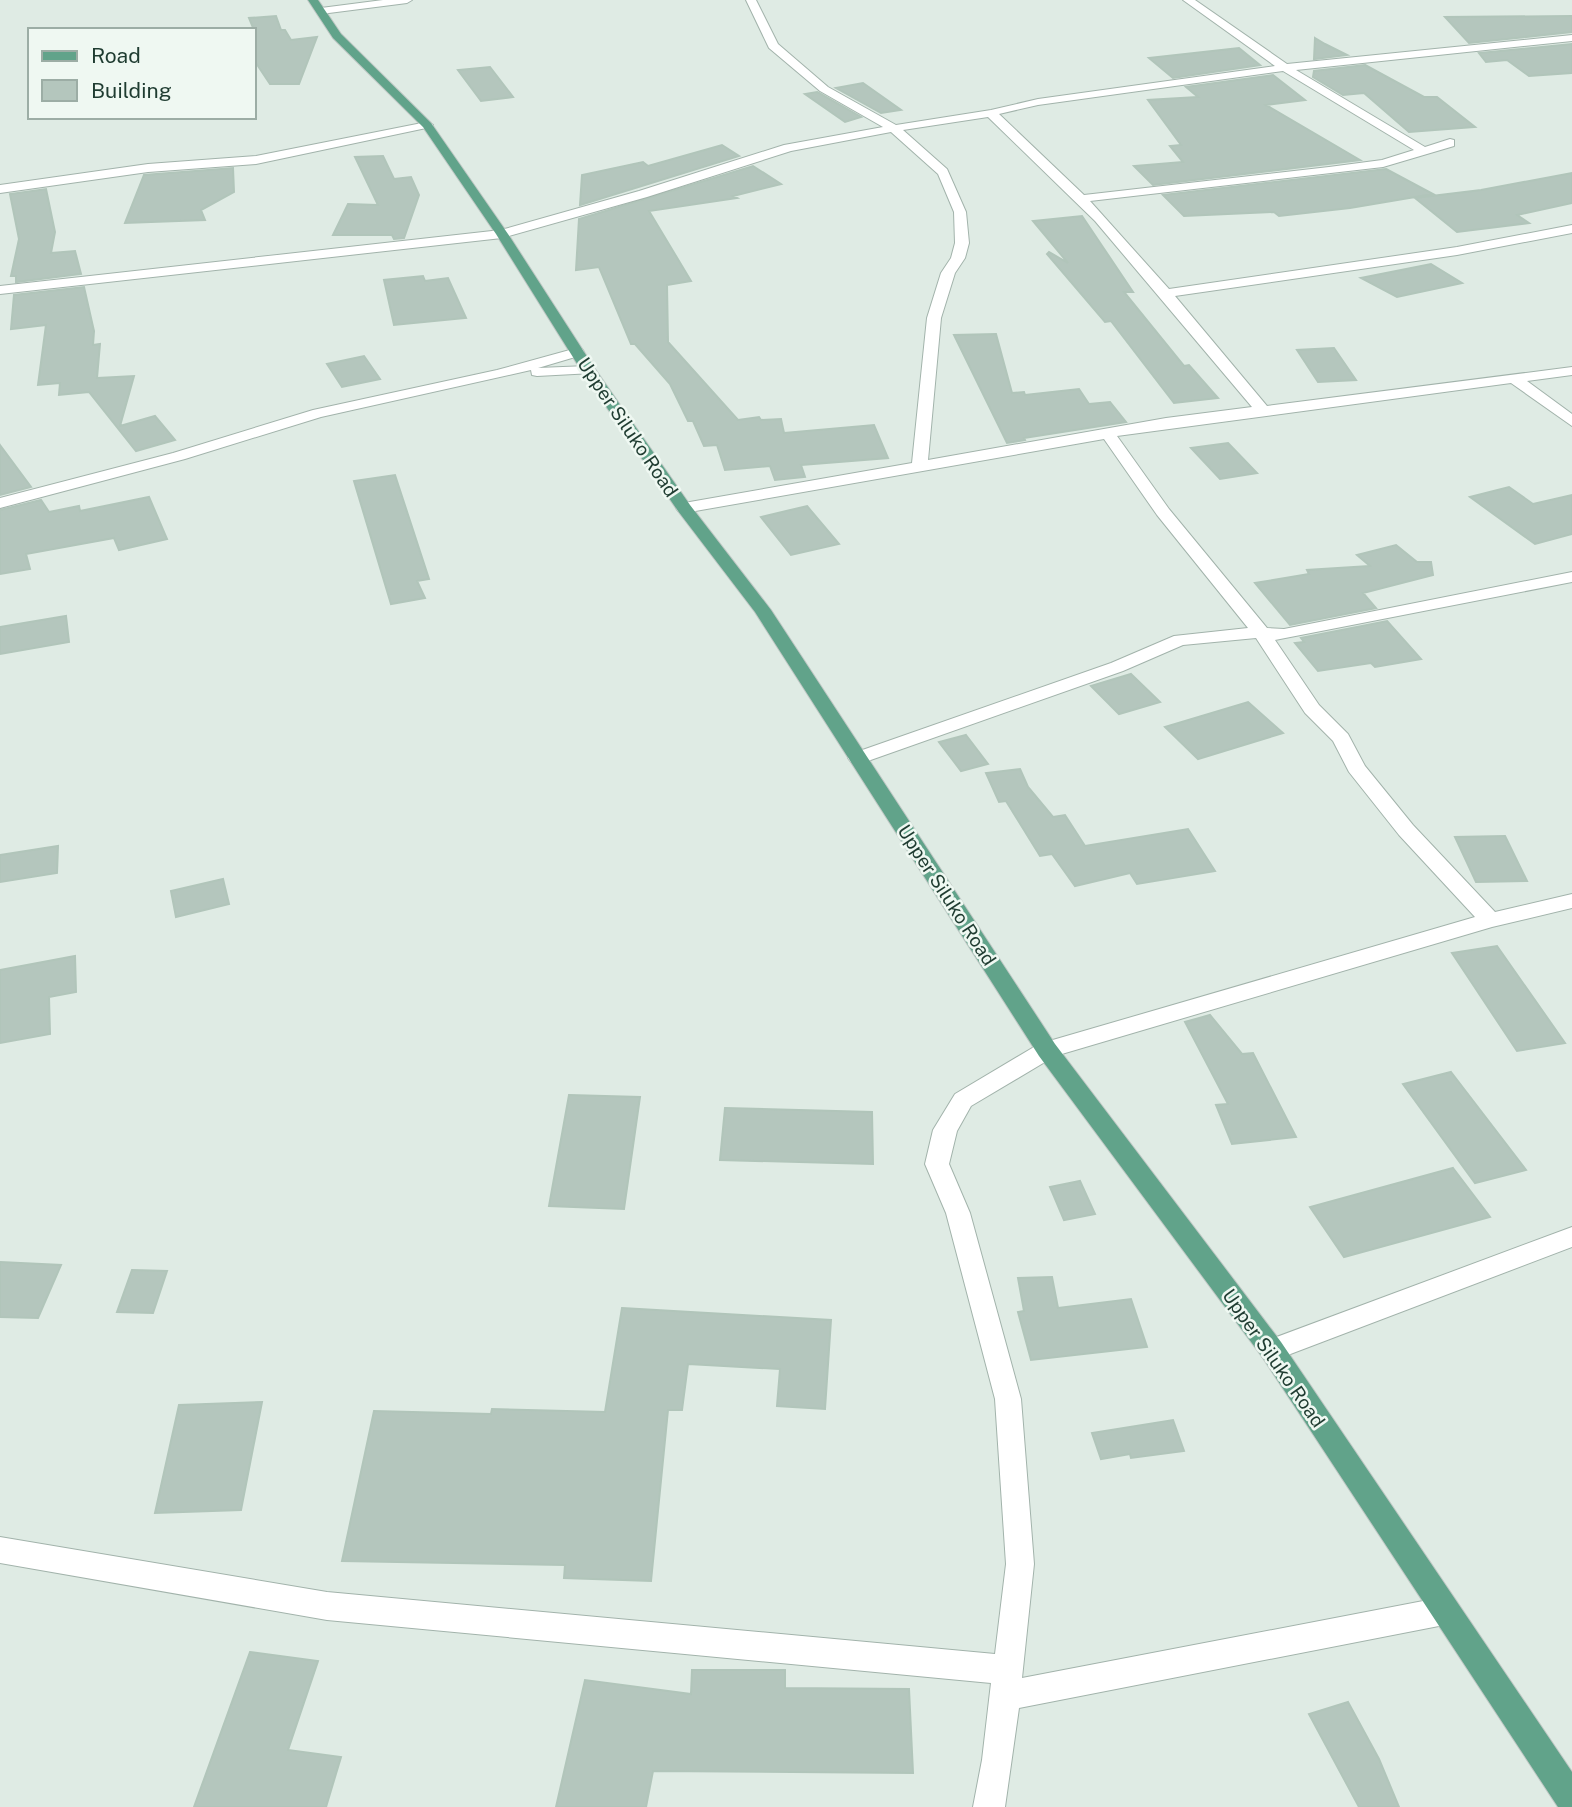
<svg xmlns="http://www.w3.org/2000/svg" width="1572" height="1807" font-family="'Public Sans',sans-serif">
<rect width="100%" height="100%" fill="#dfebe4"/>
<path fill="#b4c6bd" stroke="#b1c5ba" stroke-width="2" d="M276,16L281,30H285L291,40L317,37L299,84H270L254,60V30L249,18Z
M1572,16V32L1469,43L1445,17Z
M1315,38L1325,44L1347,55L1314,59Z
M1572,44V73L1529,76L1507,60L1486,62L1479,53Z
M1239,48L1260,65L1173,78L1149,58Z
M1365,65L1424,97H1437L1475,127L1409,132L1364,93L1343,95L1313,77L1314,71Z
M490,67L513,97L481,101L458,70Z
M1273,75L1305,100L1266,105L1360,160L1153,185L1134,166L1183,162L1170,146L1181,145L1148,100L1198,97L1186,87Z
M863,83L901,110L881,113L836,88Z
M817,92L819,93L861,117L845,122L805,94Z
M722,145L739,156L580,205L582,175L643,162L648,166Z
M383,156L394,179L411,177L419,195L404,238L394,239L392,235H333L348,204L378,205L355,157Z
M753,166L781,184L733,196L737,198L649,211L691,281L667,285L668,342L738,420L759,417L761,420L781,419L784,433L874,425L888,458L801,465L805,477L775,480L770,466L725,470L717,445L704,446L693,421H688L670,384L635,344H631L599,267L576,270L579,219Z
M233,168L234,192L201,210L205,220L125,223L144,175Z
M1386,169L1433,194L1350,208L1279,216L1274,212L1184,216L1163,195Z
M1572,173V203L1517,215L1529,223L1457,232L1415,198L1481,190Z
M46,189L55,232L51,253L75,251L81,274L16,282V276H11L19,239L10,194Z
M1082,216L1133,292H1124L1184,366L1189,365L1218,398L1174,403L1111,321L1105,322L1047,254L1049,252L1068,263L1033,221Z
M1431,264L1462,283L1397,297L1361,278Z
M423,276L425,281L448,278L466,318L394,325L384,280Z
M84,287L94,331L93,345L100,344L97,378L134,376L120,426L155,416L175,440L136,451L89,392L59,395L60,383L38,385L46,325L11,329L14,295Z
M996,334L1012,393L1024,392L1025,395L1079,389L1089,404L1110,402L1126,422L1024,438L1025,440L1007,443L954,335Z
M1334,348L1356,380L1318,382L1297,350Z
M364,356L380,379L342,387L327,364Z
M1228,443L1257,473L1220,479L1191,448Z
M0,445L31,487L0,495Z
M395,475L429,579L417,581L425,598L391,604L354,481Z
M1509,487L1533,504L1572,495V534L1535,544L1470,497Z
M149,497L167,539L119,550L114,538L26,554L30,569L0,574V510L41,500L49,512L79,506L80,511Z
M807,506L839,544L791,555L761,517Z
M1396,545L1417,562H1431L1433,575L1363,593L1376,608L1290,625L1255,583L1309,574L1307,570L1370,566L1357,555Z
M66,616L69,642L0,654V627Z
M1387,621L1421,659L1375,667L1371,663L1318,671L1295,643L1304,642L1301,638Z
M1131,674L1160,702L1119,714L1091,686Z
M1248,702L1283,733L1198,759L1165,727Z
M966,735L988,764L961,771L939,742Z
M1020,769L1028,787L1053,817L1065,815L1085,846L1188,829L1215,871L1137,884L1130,873L1075,886L1052,854L1040,856L1006,801L999,802L986,773Z
M1505,836L1527,881L1476,882L1455,837Z
M58,846L57,873L0,882V855Z
M223,879L229,904L176,917L171,891Z
M1497,946L1565,1043L1517,1051L1452,953Z
M75,956L76,992L49,997L50,1034L0,1043V970Z
M1210,1015L1242,1054L1253,1053L1296,1137L1232,1144L1216,1105L1228,1104L1185,1022Z
M1451,1072L1526,1170L1475,1183L1403,1084Z
M569,1095L640,1097L624,1209L549,1206Z
M725,1108L872,1112L873,1164L720,1160Z
M1453,1168L1490,1217L1344,1257L1310,1207Z
M1080,1181L1095,1214L1064,1220L1050,1187Z
M0,1262L61,1265L38,1318L0,1317Z
M132,1270L167,1271L153,1313L117,1312Z
M1052,1277L1058,1308L1131,1299L1147,1347L1031,1360L1018,1312L1024,1311L1018,1278Z
M622,1308L831,1320L825,1409L777,1406L780,1369L688,1364L682,1410H668L651,1581L564,1578L565,1565L342,1561L374,1411L491,1414L492,1409L605,1412Z
M262,1402L241,1510L155,1513L179,1405Z
M1173,1420L1184,1451L1131,1458L1130,1454L1101,1459L1092,1433Z
M250,1652L318,1661L288,1750L341,1757L326,1807H194Z
M692,1670H785V1688L909,1689L913,1773L653,1771L646,1807H556L585,1680L691,1694Z
M1348,1702L1379,1759L1399,1807H1359L1309,1714Z"/>
<g fill="none" stroke-linecap="round" stroke-linejoin="round">
<defs>
<path id="street" d="M383,0H412L407,3L321,14L316,11L321,8Z
M746,0H756L778,44L828,87L896,125L991,110L1038,99L1275,66L1183,0H1195L1287,64L1572,35V41L1296,70L1425,147L1450,139L1454,140V146L1383,167L1090,201L1169,289L1457,247L1572,225V233L1457,255L1175,296L1267,406L1572,367V375L1527,381L1572,414V426L1511,383L1117,436L1169,509L1267,628L1284,629L1572,572V582L1275,640L1319,705L1348,734L1365,766L1413,825L1495,912L1572,894V908L1492,927L1055,1056L971,1106L957,1131L949,1164L970,1213L1021,1399L1034,1564L1022,1678L1444,1597L1454,1601L1459,1611L1454,1621L1444,1625L1019,1708L1005,1807H973L982,1760L991,1683L327,1620L0,1563V1537L327,1592L995,1654L1006,1564L995,1399L946,1213L925,1164L933,1130L955,1094L1039,1044L1475,917L1399,835L1349,772L1333,741L1305,713L1256,638L1183,645L1123,671L865,762H851L848,758L851,754L1111,663L1174,636L1248,628L1157,515L1104,439L684,513L678,511L676,508L684,503L912,463L927,318L941,273L951,258L955,243L954,212L938,174L891,132L791,151L647,197L502,238L0,294V286L501,230L639,191L784,145L883,127L820,91L769,48ZM1283,71L1414,150L1382,160L1329,167L1084,195L999,114L1038,105ZM988,117L1095,221L1252,407L1166,418L928,460L941,318L955,273L965,258L969,243L966,212L947,169L903,130Z
M427,122L433,125L431,127L256,164L148,172L0,193V185L148,164L256,156Z
M577,348L582,349L584,352L582,355L538,368L588,366L595,370L593,373L537,376L532,375L531,370L321,417L185,459L0,508V498L173,453L313,410L497,370Z
M1572,1227V1247L1272,1361L1263,1358L1259,1350L1263,1342Z"/>
<path id="primary" d="M308,0H318L341,34L431,123L508,234L595,369L690,505L771,610L1055,1044L1281,1342L1572,1772V1807H1558L1263,1358L1039,1056L755,612L678,511L581,370L496,234L423,127L333,38Z"/>
</defs>
<use href="#street" stroke="#a2b3ab" stroke-width="2"/>
<use href="#primary" stroke="#c0c8c5" stroke-width="2"/>
<use href="#street" fill="#fff" fill-rule="evenodd"/>
<use href="#primary" fill="#61a38a" fill-rule="evenodd"/>
</g>
<g text-anchor="middle" stroke-width="5" stroke-linejoin="round" paint-order="stroke">
<g font-size="19" fill="#1f3c31" stroke="#eff8f2">
<text transform="translate(628 427) rotate(56)" y="7">Upper Siluko Road</text>
<text transform="translate(947 895) rotate(57)" y="7">Upper Siluko Road</text>
<text transform="translate(1274 1358) rotate(55)" y="7">Upper Siluko Road</text>
</g>
</g>
<rect x="28" y="28" width="228" height="91" fill="#eff8f2" stroke="#9cada5" stroke-width="2"/>
<rect x="42" y="51" width="35" height="10" fill="#61a38a" stroke="#9cada5" stroke-width="2"/>
<text x="91" y="63" font-size="21" fill="#1f3c31">Road</text>
<rect x="42" y="80" width="35" height="21" fill="#b4c6bd" stroke="#9cada5" stroke-width="2"/>
<text x="91" y="98" font-size="21" fill="#1f3c31">Building</text>
</svg>
